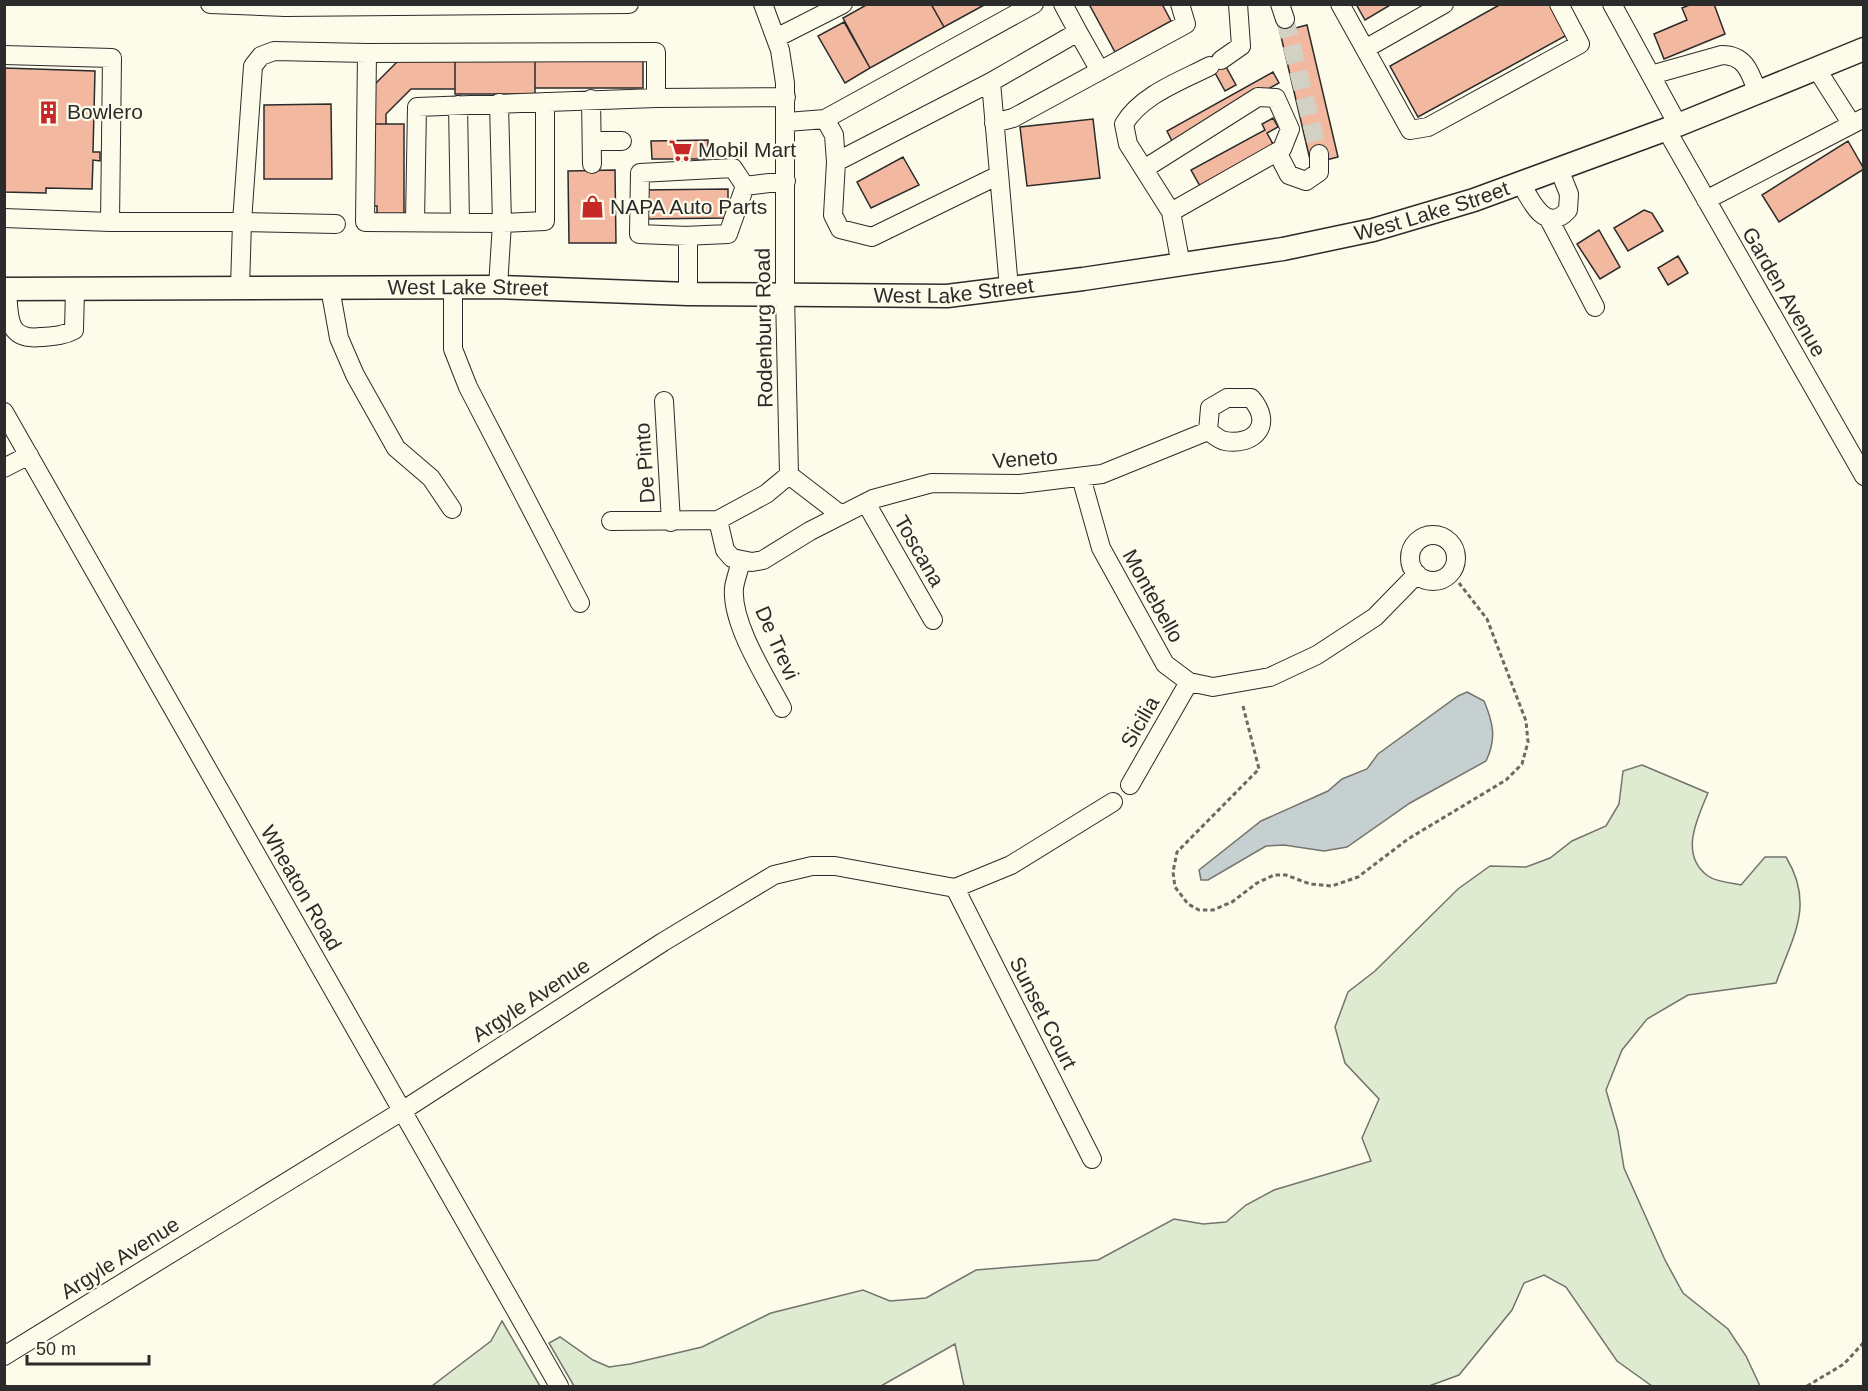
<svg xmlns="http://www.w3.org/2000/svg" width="1868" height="1391" font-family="Helvetica,sans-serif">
<rect width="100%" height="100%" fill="#fdfbea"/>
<path fill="#deebd1" stroke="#74746e" stroke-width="1.5" d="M1642,765L1708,793C1697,819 1679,855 1708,876C1716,882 1732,883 1741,885L1765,857H1786C1815,905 1793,936 1776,983L1688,995L1647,1019L1622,1050L1606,1090L1618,1131L1624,1168L1665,1260L1683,1293L1728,1329L1746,1356L1760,1386H1652L1617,1361L1566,1287L1544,1275L1524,1283L1512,1310L1459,1375L1429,1386H964L955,1344L881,1386H574L549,1343L560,1337L593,1360L609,1367L630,1364L702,1347L771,1313L863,1290L890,1301L926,1298L976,1270L1098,1260L1174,1219L1203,1224L1226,1222L1246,1205L1274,1190L1371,1161L1362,1138L1379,1099L1345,1063L1335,1027L1348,992L1375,971L1458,889L1490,866L1526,867L1550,858L1572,841L1606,826L1619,804L1623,771Z
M502,1321L540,1386H432L491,1341Z"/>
<path fill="#c7d0d0" stroke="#74746e" stroke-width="1.5" d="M1467,692L1484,701C1493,722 1497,739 1486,761L1410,803L1347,847L1324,851L1284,845L1266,846L1208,880H1201L1199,870L1261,821L1328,791L1342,779L1367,769L1378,754L1458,696Z"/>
<path fill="#f2b8a0" stroke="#2b2b2b" stroke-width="1.5" d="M868,4H931L944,27L870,68L843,18Z
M931,4H986L944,27Z
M1089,4H1162L1171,21L1115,52Z
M1356,4H1392L1365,20Z
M1501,4H1550L1567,35L1418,117L1390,66Z
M1692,4H1714L1725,34L1664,59L1654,34L1687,20L1682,8Z
M844,22L870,68L845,83L818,36Z
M1307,25L1338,157L1311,164L1280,32Z
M1219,54L1236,85L1225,91L1208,60Z
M399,60H455V89H411L386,114V124H369V90Z
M455,60H535V94H455Z
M535,60H643V88H535Z
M4,68L95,71L93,152H100V161L93,160L92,189L46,188V193L4,192Z
M1273,72L1279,83L1172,141L1167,131Z
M331,104L332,179H264V105Z
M1273,118L1278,127L1267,133L1274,146L1200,186L1191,170L1265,130L1262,124Z
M1093,119L1100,178L1027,186L1020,127Z
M369,124H404V216H377V206H370Z
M708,140V159H652L651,141Z
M1848,141L1864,169L1779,222L1762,195Z
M903,157L919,185L871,208L857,182Z
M615,170L616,243H569L568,171Z
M728,189V218L641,219V190Z
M1644,210L1652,213L1663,231L1628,251L1614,228Z
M1599,230L1620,267L1600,279L1577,244Z
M1678,256L1688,273L1668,285L1658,268Z"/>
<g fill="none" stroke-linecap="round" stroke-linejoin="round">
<path stroke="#d3d1c4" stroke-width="18" stroke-dasharray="18 9" stroke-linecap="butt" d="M1285,19L1319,154"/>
<defs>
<path id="minor" d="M210,4L285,7
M285,4V7L629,4
M763,4L780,50L785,83V295L789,475
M1280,4L1285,19
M1340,4L1365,49
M1444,4L1365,49L1410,130L1428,127L1580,44L1559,4
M1612,4L1678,125
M1078,32L1100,71
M776,38L843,4
M4,55L112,58L110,222L4,218
M1221,60L1241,46L1238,4
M1816,68L1851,123
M1651,75L1722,55C1745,55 1750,72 1757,91
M591,99L592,164
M499,103L502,223L545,221V102
M458,105L460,222
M825,119L834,135L836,162L991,82
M787,122L825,119L1034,4
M994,123L1013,118L1186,24L1180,4
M1666,129L1864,476
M592,141H622
M1277,152L1289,175L1306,181L1319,172V154
M836,162L833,215L840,229L872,237L999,175
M1144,169L1258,97L1276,98L1290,129L1282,149L1171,212
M1521,183C1530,200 1546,235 1568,210L1569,194L1559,169
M1706,200L1864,118
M1549,219L1595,307
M110,222H242L240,288
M415,222L417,107L656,98
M336,224L242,222L253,66L261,56L274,51L367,53
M684,236L728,234L745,186
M1181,265L1171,212L1128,144L1124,124C1141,95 1181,81 1210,66
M453,287V349L468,387L580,603
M498,287L502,223L365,222L367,53L656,52V98L786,97
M330,288L339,338L355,375L396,448L431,478L452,509
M1009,288L991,82L1078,32L1063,4
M7,289C9,316 6,341 41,337C53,336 63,336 74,330L75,289
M688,294V236L639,234L640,173L733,168L745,186L786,181
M664,401L671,522
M4,412L559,1386
M4,468L29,455
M789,475L841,515
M1081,477L1101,548L1165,664L1189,682L1213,687L1270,677L1317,655L1375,617L1417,574
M866,503L933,620
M718,520L766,494L789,475
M611,521L718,520L725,550L732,558L752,562L763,560L810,531L873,499L932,483L1020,484L1102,474L1208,431C1213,434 1219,440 1225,441C1255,446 1274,424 1251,398H1227L1210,408L1208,431
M1410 558a23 23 0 1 1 46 0a23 23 0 1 1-46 0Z
M741,561C739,570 735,580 734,588C731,624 766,677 782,708
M1130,785L1189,682
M955,888L1092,1159
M4,1356L402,1111L663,942L774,875L812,866H835L955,888L1011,865L1113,802"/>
<g id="major">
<path id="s1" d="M4,289L498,287L688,294L947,296L1083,279L1283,249L1373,230L1474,200L1678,125L1864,49"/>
</g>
</defs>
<use href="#minor" stroke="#2b2b2b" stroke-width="20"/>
<use href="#major" stroke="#2b2b2b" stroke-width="25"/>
<path stroke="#6a6964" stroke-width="3" stroke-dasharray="4.5 3" stroke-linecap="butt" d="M1243,706L1259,769L1177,852L1173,872L1175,887L1188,904L1199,910H1213L1232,902L1257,883L1274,875H1286L1310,884L1332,886L1358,877L1408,839L1506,780L1522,764L1528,742L1526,721L1487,619L1459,583
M1807,1386L1844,1364L1864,1342"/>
<use href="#minor" stroke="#fdfbea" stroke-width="18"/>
<use href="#major" stroke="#fdfbea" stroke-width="22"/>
</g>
<defs>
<symbol id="building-bare" viewBox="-9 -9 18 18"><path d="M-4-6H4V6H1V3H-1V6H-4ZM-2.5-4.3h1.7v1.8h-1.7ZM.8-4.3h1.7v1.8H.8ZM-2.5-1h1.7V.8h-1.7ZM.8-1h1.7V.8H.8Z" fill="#c62828" stroke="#fdfbea" stroke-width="2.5" paint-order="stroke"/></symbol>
<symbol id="supermarket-bare" viewBox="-9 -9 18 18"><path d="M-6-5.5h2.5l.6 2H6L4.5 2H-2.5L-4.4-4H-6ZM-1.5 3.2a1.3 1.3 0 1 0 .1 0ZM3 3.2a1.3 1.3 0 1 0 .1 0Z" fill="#c62828" stroke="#fdfbea" stroke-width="2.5" paint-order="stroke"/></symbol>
<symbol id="shop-bare" viewBox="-9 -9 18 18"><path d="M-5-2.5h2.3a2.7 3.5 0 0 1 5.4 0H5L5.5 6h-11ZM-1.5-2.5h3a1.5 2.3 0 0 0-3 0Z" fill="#c62828" stroke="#fdfbea" stroke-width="2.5" paint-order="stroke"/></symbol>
</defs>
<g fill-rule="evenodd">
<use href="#building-bare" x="32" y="96" width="33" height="33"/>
<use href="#supermarket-bare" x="664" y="134" width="33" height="33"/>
<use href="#shop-bare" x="576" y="190" width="33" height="33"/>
</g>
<g text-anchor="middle" stroke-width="4.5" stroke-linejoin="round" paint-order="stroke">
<g font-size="21" fill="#2b2b2b" stroke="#fdfbea" text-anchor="start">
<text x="67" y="119">Bowlero</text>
<text x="698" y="157">Mobil Mart</text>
<text x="610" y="214">NAPA Auto Parts</text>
</g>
<g font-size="21" fill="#2b2b2b" stroke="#fdfbea">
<text dy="7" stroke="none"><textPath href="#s1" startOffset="1436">West Lake Street</textPath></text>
<text dy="7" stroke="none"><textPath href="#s1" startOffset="464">West Lake Street</textPath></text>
<text dy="7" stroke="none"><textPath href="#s1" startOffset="950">West Lake Street</textPath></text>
<text transform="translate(1784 292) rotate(60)" y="7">Garden Avenue</text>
<text transform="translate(764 328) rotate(-91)" y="7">Rodenburg Road</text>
<text transform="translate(1025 459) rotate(-4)" y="7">Veneto</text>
<text transform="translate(645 463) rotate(-94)" y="7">De Pinto</text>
<text transform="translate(919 551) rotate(60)" y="7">Toscana</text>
<text transform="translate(1153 596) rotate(61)" y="7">Montebello</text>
<text transform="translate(777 643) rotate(66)" y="7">De Trevi</text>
<text transform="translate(1140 722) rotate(-60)" y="7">Sicilia</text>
<text transform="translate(301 888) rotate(60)" y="7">Wheaton Road</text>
<text transform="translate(531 1000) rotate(-33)" y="7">Argyle Avenue</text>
<text transform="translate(1043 1013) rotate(63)" y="7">Sunset Court</text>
<text transform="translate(120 1258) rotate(-32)" y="7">Argyle Avenue</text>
</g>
</g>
<rect width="1868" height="1391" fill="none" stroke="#2b2b2b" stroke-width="12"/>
<path d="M27 1355v9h122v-9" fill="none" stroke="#2b2b2b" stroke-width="3"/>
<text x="36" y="1355" font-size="18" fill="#2b2b2b" stroke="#fdfbea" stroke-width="4.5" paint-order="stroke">50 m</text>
</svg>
